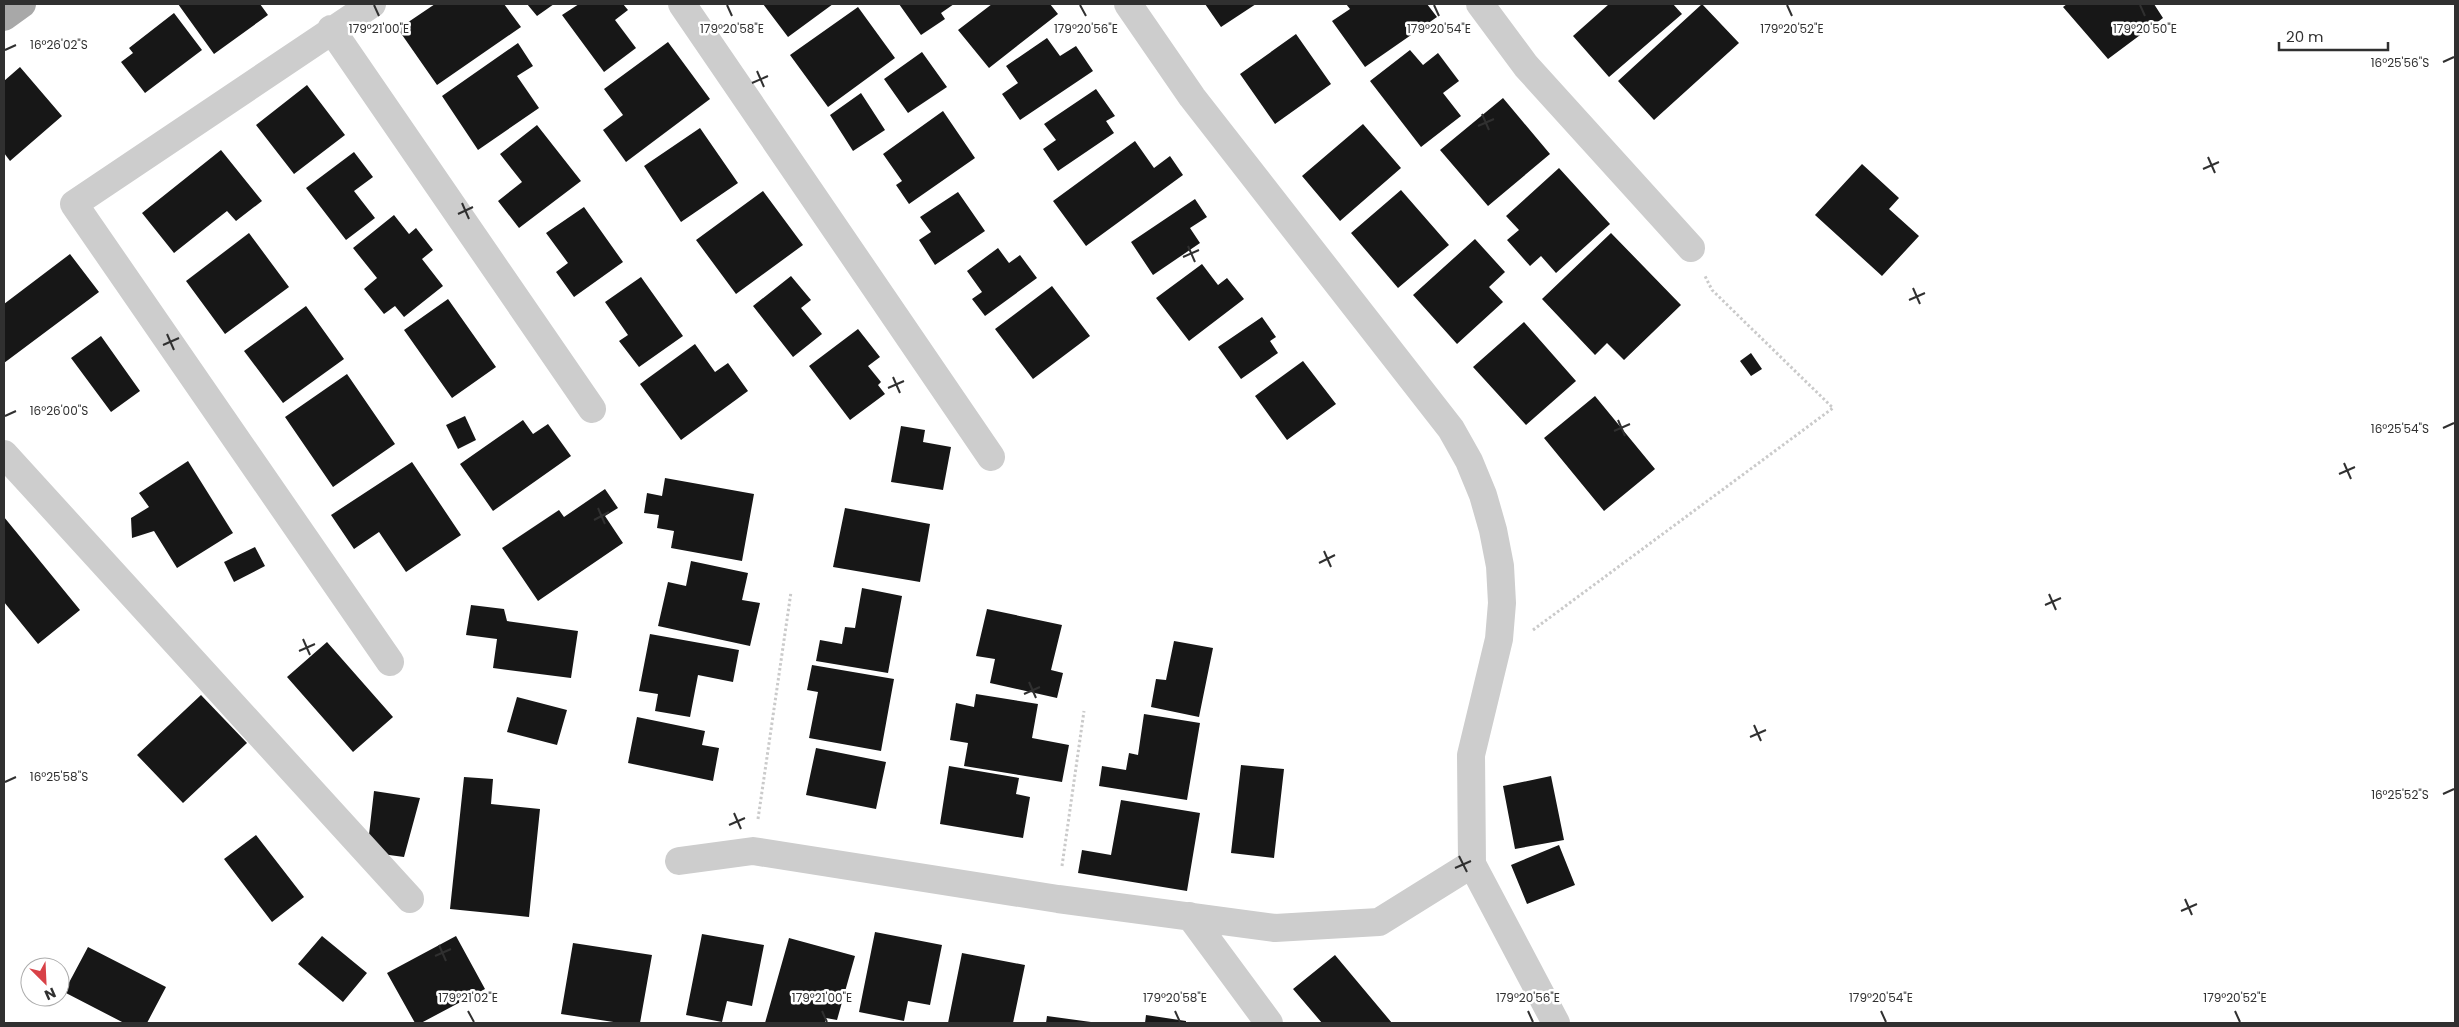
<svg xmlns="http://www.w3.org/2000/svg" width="2459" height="1027" font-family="Poppins,sans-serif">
<rect width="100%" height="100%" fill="#fff"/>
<path fill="#171717" d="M178,4H260L268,15L214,54Z
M435,4H504L521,27L437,85L398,29Z
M527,4H554L537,16Z
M579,4H623L628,10L615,20L636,48L604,72L562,15Z
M763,4H833L788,37Z
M899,4H954L941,13L945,19L921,35Z
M992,4H1050L1058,14L989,68L958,30Z
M1205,4H1256L1221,27Z
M1346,4H1427L1437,17L1365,67L1332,21L1350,9Z
M1609,4H1673L1682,14L1609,77L1573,36Z
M1702,4L1739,43L1654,120L1618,81Z
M2067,4H2154L2163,18L2108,59L2063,7Z
M858,7L895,58L828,107L790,55Z
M174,13L202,50L145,93L121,62L133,53L129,48Z
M1296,34L1331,84L1275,124L1240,74Z
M1047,38L1060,56L1076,46L1093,71L1020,120L1002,94L1018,83L1006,66Z
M668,42L710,99L626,162L603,130L623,115L604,89Z
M518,43L533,66L517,76L539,108L478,150L442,96Z
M1410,50L1423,65L1438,53L1459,81L1443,93L1461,116L1421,147L1370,81Z
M922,52L947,87L908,113L884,79Z
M20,67L62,116L10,161L4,153V81Z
M307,85L345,135L294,174L256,125Z
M1096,89L1115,116L1106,121L1114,133L1058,171L1043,149L1056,140L1044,124Z
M861,93L885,130L853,151L830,115Z
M1503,98L1550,154L1488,206L1440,150Z
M943,111L975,158L909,204L896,185L902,181L883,154Z
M1363,124L1401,168L1340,221L1302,176Z
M537,125L581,181L519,228L498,201L522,182L500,154Z
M700,128L738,183L681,222L644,166Z
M1135,141L1154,168L1170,156L1183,175L1086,246L1053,201Z
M221,150L262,201L236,221L227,211L174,253L142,213Z
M354,152L373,177L354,191L375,218L346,240L306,188Z
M1862,164L1899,198L1889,209L1919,236L1882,276L1815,215Z
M1559,168L1610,224L1556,273L1541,256L1530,266L1507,240L1519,230L1506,216Z
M1401,190L1449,245L1398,288L1351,233Z
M763,191L803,245L736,294L696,240Z
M958,192L985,231L935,265L919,240L931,232L920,217Z
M1195,199L1207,217L1190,228L1200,243L1153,275L1131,242Z
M584,207L623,262L574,297L556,272L568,263L546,233Z
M394,215L409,234L416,228L433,250L422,259L443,286L404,317L395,306L384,314L364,289L377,278L353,248Z
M249,233L289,287L225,334L186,281Z
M1611,233L1681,305L1624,360L1607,343L1595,355L1542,299Z
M1475,239L1505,272L1489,287L1503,302L1457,344L1413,295Z
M998,248L1009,263L1020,255L1037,278L985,316L972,299L982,292L967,271Z
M70,254L99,292L4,363V304Z
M1202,264L1218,285L1227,278L1244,299L1189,341L1156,298Z
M791,276L811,300L801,308L822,334L793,357L753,306Z
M641,277L683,336L639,367L619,341L628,335L605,302Z
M1052,286L1090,336L1033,379L995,329Z
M448,299L496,367L452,398L404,330Z
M306,306L344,359L283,403L244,351Z
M1262,317L1276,337L1270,341L1278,353L1241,379L1218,347Z
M1524,322L1576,381L1526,425L1473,367Z
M858,329L880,357L868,366L881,382L878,385L885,394L850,420L809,366Z
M101,336L140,391L111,412L71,358Z
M695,344L715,372L728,363L748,391L681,440L640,384Z
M1751,353L1762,369L1751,376L1740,361Z
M1303,361L1336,404L1287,440L1255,396Z
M347,374L395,444L333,487L285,417Z
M1595,396L1655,469L1604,511L1544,438Z
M465,416L476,440L458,449L446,425Z
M523,420L533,434L548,424L571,456L493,511L460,464Z
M901,426L925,430L923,442L951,447L943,490L891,482Z
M188,461L233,533L177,568L154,531L132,538L131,518L149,507L139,493Z
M412,462L461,535L406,572L379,532L354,549L331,515Z
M665,478L754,494L742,561L671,548L674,531L657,528L659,515L644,513L647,493L662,496Z
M605,489L618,508L605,516L623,543L538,601L502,548L559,510L564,517Z
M845,508L930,524L920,582L833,567Z
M4,517L80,610L38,644L4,602Z
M255,547L265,566L234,582L224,562Z
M691,561L748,573L742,600L760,603L750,646L658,626L668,582L686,586Z
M862,588L902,596L888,673L816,661L820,640L842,644L845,627L855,628Z
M471,605L504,609L507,621L578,631L571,678L493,668L497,639L466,635Z
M987,609L1062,625L1051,670L1063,673L1057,698L990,683L995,659L976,656Z
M650,634L739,650L733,682L698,675L690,717L655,711L658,694L639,691Z
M1174,641L1213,648L1199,717L1151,707L1156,679L1166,680Z
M327,642L393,717L353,752L287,677Z
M812,665L894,679L881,751L809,738L818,692L807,690Z
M976,694L1038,704L1032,738L1069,745L1062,782L964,766L968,743L950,740L956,703L974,707Z
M201,695L247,743L183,803L137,755Z
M517,697L567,710L557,745L507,732Z
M1144,714L1200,723L1187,800L1099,786L1102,766L1126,770L1129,753L1138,755Z
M637,717L705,731L702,745L719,748L713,781L628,763Z
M816,748L886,762L876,809L806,795Z
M1241,765L1284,769L1274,858L1231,853Z
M949,766L1019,778L1016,794L1030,797L1023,838L940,824Z
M1551,776L1564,840L1515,849L1503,786Z
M464,777L493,779L491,804L540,809L529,917L450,909Z
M374,791L420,798L404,857L367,852Z
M1121,800L1200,813L1187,891L1078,873L1082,850L1111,855Z
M256,835L304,897L272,922L224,859Z
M1559,845L1575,885L1527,904L1511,865Z
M875,932L942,945L930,1005L908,1001L904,1021L859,1012Z
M702,934L764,945L752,1006L727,1001L722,1022L686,1015Z
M322,936L367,973L343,1002L298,964Z
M456,936L485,989L421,1023H415L387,973Z
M789,938L855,956L837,1020L826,1018L825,1023H765Z
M573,943L652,955L640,1023H620L561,1014Z
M88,947L166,987L147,1023H124L64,992Z
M962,953L1025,965L1013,1023H948Z
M1335,955L1392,1023H1322L1293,989Z
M1146,1015L1186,1021V1023H1145Z
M1047,1016L1091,1022V1023H1046Z"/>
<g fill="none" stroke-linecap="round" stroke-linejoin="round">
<path stroke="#cacaca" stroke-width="3" stroke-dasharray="2.5 2.5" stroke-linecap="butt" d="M1533,630L1833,408L1712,290L1705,276
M758,819L791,592
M1062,866L1084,711"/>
<path stroke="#cdcdcd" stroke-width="28" d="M372,4L74,204L390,662
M682,4L991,457
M1128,4L1192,97L1451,429L1469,461L1483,495L1493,530L1500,566L1502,603L1499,639L1471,755L1472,864L1556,1023
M1480,4L1526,66L1691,248
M331,29L592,409
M4,454L410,899
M679,861L753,851L1058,899L1275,928L1379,922L1472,864
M1190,916L1269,1023"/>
<path stroke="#a8a8a8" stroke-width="28" d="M4,17L22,4"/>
</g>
<path fill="none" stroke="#303030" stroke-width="2" d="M374,5L379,16M727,5L732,16M1080,5L1086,16M1434,5L1439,16M1787,5L1792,16M2140,5L2145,16M5,50L16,45M2443,62L2454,57M757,71L764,87M752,83L768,76M1482,114L1489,130M1478,126L1494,119M2208,157L2215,173M2203,169L2219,162M462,203L469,219M458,214L473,207M1188,246L1195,262M1183,257L1199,250M1913,288L1920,304M1909,300L1925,293M167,334L174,350M163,345L179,338M893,377L900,393M888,388L904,381M5,416L16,411M1618,420L1625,436M2443,428L2454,423M1614,431L1630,424M2344,463L2351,479M2339,474L2355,467M598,508L605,524M594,520L609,512M1324,551L1331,567M1319,563L1335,555M2049,594L2056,610M2045,605L2061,598M303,639L310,655M299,651L315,644M1029,682L1036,698M1024,694L1040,687M1754,725L1761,741M1750,737L1766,730M5,782L16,777M2443,794L2454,789M734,813L741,829M729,825L745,818M1459,856L1467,872M1455,868L1471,861M2185,899L2192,915M2181,911L2197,904M439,945L446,961M435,956L451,949M468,1011L474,1022M822,1011L827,1022M1175,1011L1180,1022M1528,1011L1533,1022M1881,1011L1886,1022M2235,1011L2240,1022"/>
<g font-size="12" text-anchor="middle" fill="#303030" stroke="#fff" stroke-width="5" stroke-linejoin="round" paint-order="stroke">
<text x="379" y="33">179°21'00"E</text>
<text x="732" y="33">179°20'58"E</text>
<text x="1086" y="33">179°20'56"E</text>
<text x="1439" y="33">179°20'54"E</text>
<text x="1792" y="33">179°20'52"E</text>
<text x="2145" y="33">179°20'50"E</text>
<text x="59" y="49">16°26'02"S</text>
<text x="2400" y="67">16°25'56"S</text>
<text x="59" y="415">16°26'00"S</text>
<text x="2400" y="433">16°25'54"S</text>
<text x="59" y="781">16°25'58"S</text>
<text x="2400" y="799">16°25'52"S</text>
<text x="468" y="1002">179°21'02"E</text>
<text x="822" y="1002">179°21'00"E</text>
<text x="1175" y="1002">179°20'58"E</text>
<text x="1528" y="1002">179°20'56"E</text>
<text x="1881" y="1002">179°20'54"E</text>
<text x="2235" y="1002">179°20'52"E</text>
</g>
<rect width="2459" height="1027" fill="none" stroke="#303030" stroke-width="10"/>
<g transform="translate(45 982) rotate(156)"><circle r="24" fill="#ffffff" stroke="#acacac"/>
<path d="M0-4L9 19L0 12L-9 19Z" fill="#d84147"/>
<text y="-8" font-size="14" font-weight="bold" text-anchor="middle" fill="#303030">N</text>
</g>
<path d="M2279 42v8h109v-8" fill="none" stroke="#303030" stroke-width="2.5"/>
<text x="2286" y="42" font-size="15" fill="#303030" stroke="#ffffff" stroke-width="4" paint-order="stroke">20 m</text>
</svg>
